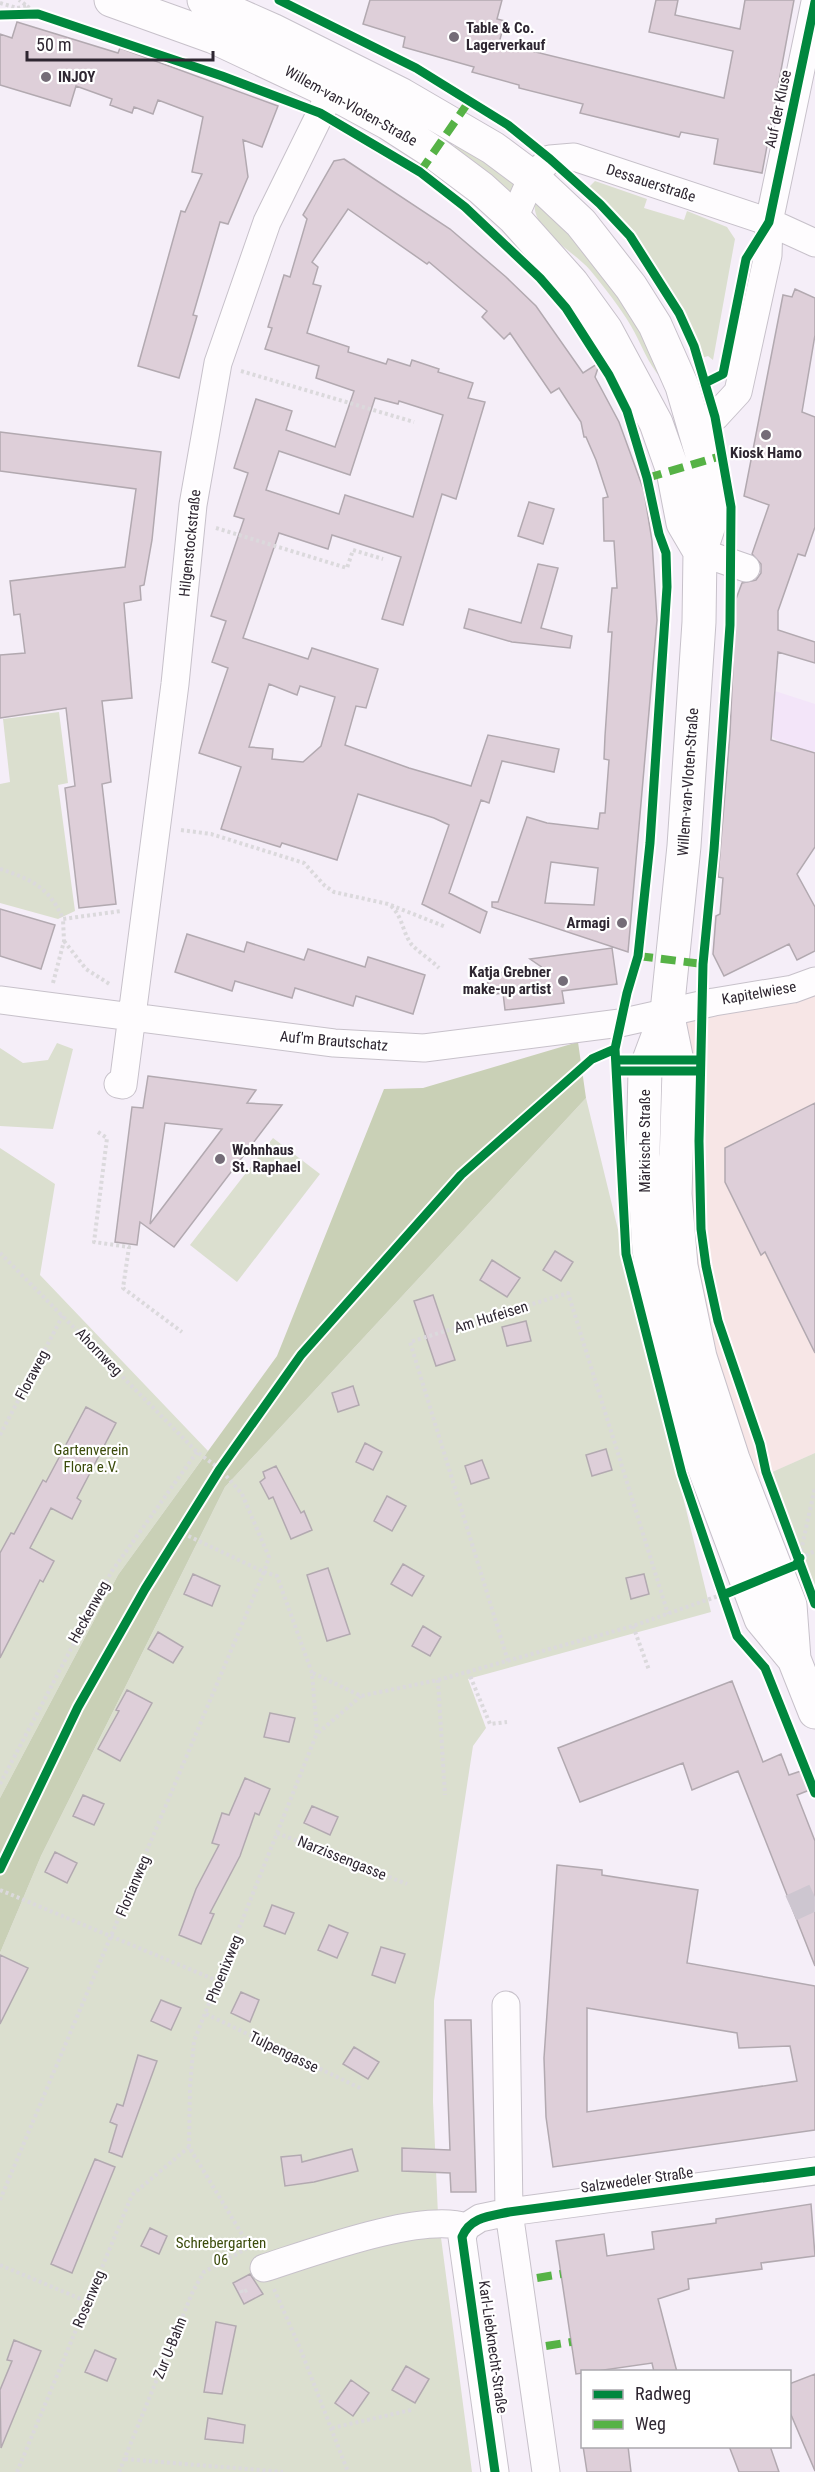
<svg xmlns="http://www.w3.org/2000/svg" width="815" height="2472" font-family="'Roboto Condensed',sans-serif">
<rect width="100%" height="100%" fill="#f5eef8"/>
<path fill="#f7e6e6" d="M815,987V1453L750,1482L698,1304L675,1016Z"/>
<path fill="#f3e5f9" d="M775,691L815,704V753L781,743L771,736V703H774Z"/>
<path fill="#dbdfcf" d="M459,140L516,180L511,196L451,152Z
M595,181L647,199L644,208L684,220L687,211L727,227L735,239L713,360L708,356L702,358C684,310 657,264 624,225C613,212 600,200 589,187Z
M537,197L575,233L640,323L661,378C648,364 641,343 631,326C620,307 604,287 590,270C575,252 523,224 537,197Z
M59,712L68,783L58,785L75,911L58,919L0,903V784L10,782L3,719Z
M57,1043L73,1049L53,1129L0,1126V1048L23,1063L48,1060Z
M586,1098L711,1612L468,1679L486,1728L473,1746L434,2001L433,2102L438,2215L472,2472H0V1953L41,1856L225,1487Z
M273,1138L320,1174L237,1282L190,1245Z
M0,1148L55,1184L40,1275L208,1451L118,1575L0,1798Z
M815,1453V1586L770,1473Z"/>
<path fill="#c9d0b6" d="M578,1042L586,1098L225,1487L41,1856L0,1953V1798L118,1575L277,1356L384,1089L423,1088Z"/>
<path fill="#decfd9" stroke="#b2a9b0" stroke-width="1.5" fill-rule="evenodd" d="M370,0H502L497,19L505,21L499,43L724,98L733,51L649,32L656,0H678L675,15L740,29L745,0H794L762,173L714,164L718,139L681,132L679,137L580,113L583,104L519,88V85L472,72L474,67L403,47L405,37L363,24Z
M17,22L118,53L120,48L278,106L262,147L243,140L248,177L228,224L220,222L193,315L197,316L179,378L138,366L181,211L185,212L202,174L192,172L203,117L158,100L153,114L134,107L132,113L110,105L112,99L76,86L70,106L0,85V34L12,38Z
M344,159L450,229L506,277L536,306L583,373L600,362L595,377L619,422L644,491L652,541L657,620L628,952L492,907V902H498L527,817L547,823L598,829L600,813H605L609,760L604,759L605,736L612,632H608L612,588H617L614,541H604L603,498L608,497L596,460L586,437H584L581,422L559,388L551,393L510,333L504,339L482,317L487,311L429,262L427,264L348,209L312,262L318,267L313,284L321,286L307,333L349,347L348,352L386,364L388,359L410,366L412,360L439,369L438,372L473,383L468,398L485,402L456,499L442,494L403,625L382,619L401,557L332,535L328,549L279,533L243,638L308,659L312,648L378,669L366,708L356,706L345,745L409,768L471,786L488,735L559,749L554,772L502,761L489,803L481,800L449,893L487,912L480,933L422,904L449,825L434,818L358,794L337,860L282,843L280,847L221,829L241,767L199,753L228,668L212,662L226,621L211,616L244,519L234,516L248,473L234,468L256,399L292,411L286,430L335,447L354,391L316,378L319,366L265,349L272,328L268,327L284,275L290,277L307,219L303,215L334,161ZM375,398L398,404L399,401L443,415L413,517L345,495L339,514L266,490L279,451L350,475ZM269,684L297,695L300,686L335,697L321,746L303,762L272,759L273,749L249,747ZM551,862L598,868L594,905L545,903Z
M795,289L815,298V335L802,412L815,417V527L805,556L798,554L778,611V630L815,642V663L778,652L771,740L815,753V847L797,874L815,907V951L797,960L789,944L724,976L713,954L716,916L720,914L723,878L718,877L730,733L736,599L742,583L756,580L761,573V564L752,554L769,505L744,496L783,295L792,297Z
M0,432L161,452L152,540L144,585L140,586L141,600L124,603L132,698L102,701L111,782L102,784L116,904L79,908L65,788L75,786L66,708L0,718V655L25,653L20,614L14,615L10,581L125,567L136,489L0,471Z
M529,502L554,509L543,544L518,536Z
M538,564L558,568L541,628L572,636L570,648L512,642L464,628L469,609L521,623Z
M0,909L55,925L41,969L0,956Z
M187,934L244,952L247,942L304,960L308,949L365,967L368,957L425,975L413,1014L356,996L353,1006L295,988L292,998L235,981L232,991L175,972Z
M612,948L617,984L562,991L564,1003L533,1007L505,1010L503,993L489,995L487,974L543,968L530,959Z
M148,1076L256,1090L247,1103L282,1105L174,1247L140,1222L137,1245L115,1242L132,1107L143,1108ZM165,1123L222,1129L150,1224Z
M815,1103V1353L765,1252L761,1255L725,1182V1148Z
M555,1251L573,1262L561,1281L543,1270Z
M492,1260L520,1278L507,1297L480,1280Z
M433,1295L455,1360L436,1366L414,1301Z
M526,1321L531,1341L507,1346L502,1327Z
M353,1386L359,1405L338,1412L332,1393Z
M86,1407L116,1423L77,1498L81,1501L72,1519L51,1508L30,1548L54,1561L43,1582L40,1580L0,1658V1553L11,1533L14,1534L43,1480L46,1482Z
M365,1443L382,1452L373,1470L356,1462Z
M606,1449L612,1470L592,1476L586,1455Z
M482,1460L489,1478L471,1484L465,1466Z
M276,1466L301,1513L304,1511L312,1530L291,1539L273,1497L269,1499L260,1482L265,1478L263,1472Z
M387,1496L406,1506L392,1531L374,1521Z
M403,1564L424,1576L412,1596L391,1584Z
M328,1568L350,1634L327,1641L307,1575Z
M193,1574L220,1586L212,1606L184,1594Z
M644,1574L649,1594L631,1599L626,1578Z
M423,1626L441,1637L430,1656L412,1646Z
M158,1632L183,1647L173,1663L148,1649Z
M732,1681L763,1762L781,1754L789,1775L804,1770L812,1789L797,1795L815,1841V1966L738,1771L692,1790L683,1763L580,1802L558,1748Z
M127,1690L152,1703L120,1761L98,1749L119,1711L116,1710Z
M270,1713L295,1718L289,1742L264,1737Z
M245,1778L270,1789L259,1815L255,1813L240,1856L210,1913L214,1914L201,1944L179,1935L196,1889L219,1845L212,1843L222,1813L229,1815Z
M83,1795L104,1804L94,1825L73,1816Z
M312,1806L338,1817L330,1835L304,1823Z
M55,1852L77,1863L67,1883L45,1872Z
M557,1865L602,1870V1875L698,1890L687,1963L815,1986V2130L553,2167L546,2117L544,2058ZM587,2008L737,2033L739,2048L790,2046L797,2081L587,2112Z
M272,1905L294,1913L285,1934L264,1926Z
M329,1925L348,1933L337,1958L318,1950Z
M381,1947L405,1954L395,1983L372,1975Z
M0,1955L28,1968L0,2024Z
M241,1992L259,2000L250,2022L231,2013Z
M161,2000L181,2008L171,2030L151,2021Z
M445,2020H471L476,2192H451L450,2173L402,2171V2148L450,2150Z
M354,2047L379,2062L368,2079L343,2064Z
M138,2055L157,2061L122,2157L109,2152L117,2125L110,2122L117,2104L123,2106Z
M352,2149L358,2171L314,2182L285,2186L281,2157L301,2155L302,2162Z
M95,2159L115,2167L72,2273L51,2264Z
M811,2204L815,2256L761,2263L762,2269L688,2279L689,2289L658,2299L677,2372H654L652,2363L576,2374L556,2241L604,2234L607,2256L654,2249L652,2232L716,2223V2219Z
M150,2228L167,2236L159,2254L141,2246Z
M250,2274L263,2294L244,2304L233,2283Z
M216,2322L236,2326L222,2394L204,2392Z
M14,2340L41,2351L1,2448L0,2390L12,2361L7,2360Z
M95,2350L116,2359L107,2381L85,2372Z
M406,2366L429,2379L415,2403L392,2390Z
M815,2374V2471L789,2410V2384Z
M351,2380L369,2393L353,2416L335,2403Z
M208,2418L245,2425L243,2443L205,2439Z
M583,2446H628L631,2472H587Z
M729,2446H770L779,2472H739Z"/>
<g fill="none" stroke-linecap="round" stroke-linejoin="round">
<path stroke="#cdc6d0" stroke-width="27" stroke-dasharray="27 14" stroke-linecap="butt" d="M791,1908L815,1897"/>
<defs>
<path id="minor" d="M514,218L532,177L550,159L574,157L769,222L815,243
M694,424L715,417L738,392L768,255L769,222L815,2
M700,552L746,568
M0,1000L334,1043L424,1048L620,1023L714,1002L793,989L815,981
M118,1084L123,1085L175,684L193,505L218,363L267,222L331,92
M506,2005L509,2212L546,2472
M466,2227L480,2218L509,2212L815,2171
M466,2227L462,2237L495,2472
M264,2268C311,2253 421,2212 466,2227"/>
<path id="major" d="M111,0L214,37L331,92L388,123L433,152L481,188L514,218L572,283L606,330L656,423L673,471L683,523L700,552
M204,0L272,30L402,95L493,148L532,177L581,223L631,287L655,325L682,386L704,461L710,522L700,552L699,622L684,846L667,1012L645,1071L643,1154L649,1250L663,1331L686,1419L761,1619L794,1659
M667,1012L679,1071L675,1194L681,1266L700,1357L733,1459L790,1605L794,1659L815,1712"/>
</defs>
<use href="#minor" stroke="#c7c1ca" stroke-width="29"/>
<use href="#major" stroke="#c7c1ca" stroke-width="35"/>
<path stroke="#dbd9dc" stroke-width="4" stroke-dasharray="3 3" stroke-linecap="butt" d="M0,3L17,8L27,6L19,0
M27,6L38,14
M0,15L38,14L226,77
M241,371L414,422
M216,528L347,568L353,550L383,559
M181,830L211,834L304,863L325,886L334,892L388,904L446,927
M0,869C31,879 50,888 63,919L121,911
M391,906C403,917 402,932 412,945C420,953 431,960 439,968
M64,941L86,969L111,985
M53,983L64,941L63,919
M98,1132L107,1138L94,1242L129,1247L123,1288L182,1332
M0,1253L197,1452L220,1469L242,1494L269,1557L264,1572L277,1576L312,1673L317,1733L194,2041L190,2086L189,2147L251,2249
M0,1435L63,1315
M801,1551L815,1487
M800,1558L815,1551
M633,1626L649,1670
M508,1661L410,1342L568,1293L668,1614
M468,1671L490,1724L507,1722
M313,1673L361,1696L438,1680L633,1626L721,1595
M438,1680L445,1795
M318,1733L361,1696
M0,1784L112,1571L197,1452
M277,1833L407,1884
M0,1890L218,1981
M206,2014L362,2089
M0,2200L264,1572L180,1532
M0,2265L88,2302
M274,2289L300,2348L348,2472
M241,2290L242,2293L249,2289
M332,2428L411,2410
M125,2459L283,2472
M17,2472L132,2195L189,2147
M119,2472L193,2291L204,2272L246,2249"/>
<use href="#minor" stroke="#fefcfe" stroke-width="27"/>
<use href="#major" stroke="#fefcfe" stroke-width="33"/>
<path stroke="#56b246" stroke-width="8" stroke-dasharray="15 8" stroke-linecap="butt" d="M420,172L470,100
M647,478L721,456
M638,956L703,964
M537,2278L561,2274
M546,2346L571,2342"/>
<defs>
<path id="cycleway" d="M279,0L416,68L508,125L550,159L600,204L630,236L679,313L694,346L715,417L731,507L730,625L714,850L703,964L699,1141L701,1229L706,1266L718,1321L760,1444L766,1472L815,1604
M0,15L38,14L222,76L320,113L420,172L465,207L540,278L566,308L609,375L627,411L647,478L659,534L666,553L667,587L650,843L638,956L627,993L615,1049L626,1254L682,1474L723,1595L737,1636L765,1668L815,1793
M705,383L723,374L746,259L769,222L815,2
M617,1060H700
M618,1071H700
M723,1595L796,1565L800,1558
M0,1869L78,1707L145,1589L220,1469L301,1355L461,1175L592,1059L615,1049
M495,2472L462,2237C470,2217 490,2216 509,2212L815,2171"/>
</defs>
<use href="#cycleway" stroke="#fff" stroke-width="13"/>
<use href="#cycleway" stroke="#00873e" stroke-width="9"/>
</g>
<g fill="#746c77" stroke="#fff" stroke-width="2">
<circle cx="454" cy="37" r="6"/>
<circle cx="46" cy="77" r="6"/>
<circle cx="766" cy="435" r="6"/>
<circle cx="622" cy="923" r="6"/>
<circle cx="563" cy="981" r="6"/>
<circle cx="220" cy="1159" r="6"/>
</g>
<g text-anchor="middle" stroke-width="4.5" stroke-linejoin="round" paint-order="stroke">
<g font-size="15" font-weight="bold" fill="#2e2631" stroke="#fff" text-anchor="start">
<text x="466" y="33">Table &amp; Co.<tspan x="466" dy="17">Lagerverkauf</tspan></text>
<text x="58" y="82">INJOY</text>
<text x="766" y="458" text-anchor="middle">Kiosk Hamo</text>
<text x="610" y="928" text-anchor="end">Armagi</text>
<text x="551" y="977" text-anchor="end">Katja Grebner<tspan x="551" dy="17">make-up artist</tspan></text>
<text x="232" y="1155">Wohnhaus<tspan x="232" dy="17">St. Raphael</tspan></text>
</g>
<g font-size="15" fill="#2e2631" stroke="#fff">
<text transform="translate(351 106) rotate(29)" y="5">Willem-van-Vloten-Straße</text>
<text transform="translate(778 109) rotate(-78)" y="5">Auf der Kluse</text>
<text transform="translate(651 183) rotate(18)" y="5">Dessauerstraße</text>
<text transform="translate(190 543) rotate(-84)" y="5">Hilgenstockstraße</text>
<text transform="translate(688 782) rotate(-86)" y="5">Willem-van-Vloten-Straße</text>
<text transform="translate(759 993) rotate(-10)" y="5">Kapitelwiese</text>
<text transform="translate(334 1041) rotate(5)" y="5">Auf'm Brautschatz</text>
<text transform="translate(645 1141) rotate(-90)" y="5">Märkische Straße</text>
<text transform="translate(491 1317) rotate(-17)" y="5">Am Hufeisen</text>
<text transform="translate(99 1352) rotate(46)" y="5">Ahornweg</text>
<text transform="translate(32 1375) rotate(-62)" y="5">Floraweg</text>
<text transform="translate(89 1612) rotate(-61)" y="5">Heckenweg</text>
<text transform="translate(342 1858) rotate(22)" y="5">Narzissengasse</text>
<text transform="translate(133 1886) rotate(-67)" y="5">Florianweg</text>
<text transform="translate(224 1969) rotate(-68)" y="5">Phoenixweg</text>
<text transform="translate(284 2052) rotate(26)" y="5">Tulpengasse</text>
<text transform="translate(637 2180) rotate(-8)" y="5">Salzwedeler Straße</text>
<text transform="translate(89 2299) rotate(-67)" y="5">Rosenweg</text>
<text transform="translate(493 2347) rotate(82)" y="5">Karl-Liebknecht-Straße</text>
<text transform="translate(170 2348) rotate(-68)" y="5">Zur U-Bahn</text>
</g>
<g font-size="15" fill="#3c4c0c" stroke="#fff">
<text x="91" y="1455">Gartenverein<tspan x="91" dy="17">Flora e.V.</tspan></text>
<text x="221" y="2248">Schrebergarten<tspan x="221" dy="17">06</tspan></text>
</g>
</g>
<rect x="581" y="2370" width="210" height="78" fill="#ffffff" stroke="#aba8ad" stroke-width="1.5"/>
<rect x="593" y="2390" width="30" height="9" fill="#00873e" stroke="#aba8ad" stroke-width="1.5"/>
<text x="635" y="2400" font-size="18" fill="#2e2631">Radweg</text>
<rect x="593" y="2420" width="30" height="9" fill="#56b246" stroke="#aba8ad" stroke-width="1.5"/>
<text x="635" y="2430" font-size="18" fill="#2e2631">Weg</text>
<path d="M27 51v9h186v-9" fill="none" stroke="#2e2631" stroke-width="3"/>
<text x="36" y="51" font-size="18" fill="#2e2631" stroke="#ffffff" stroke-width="4.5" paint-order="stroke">50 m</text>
</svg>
